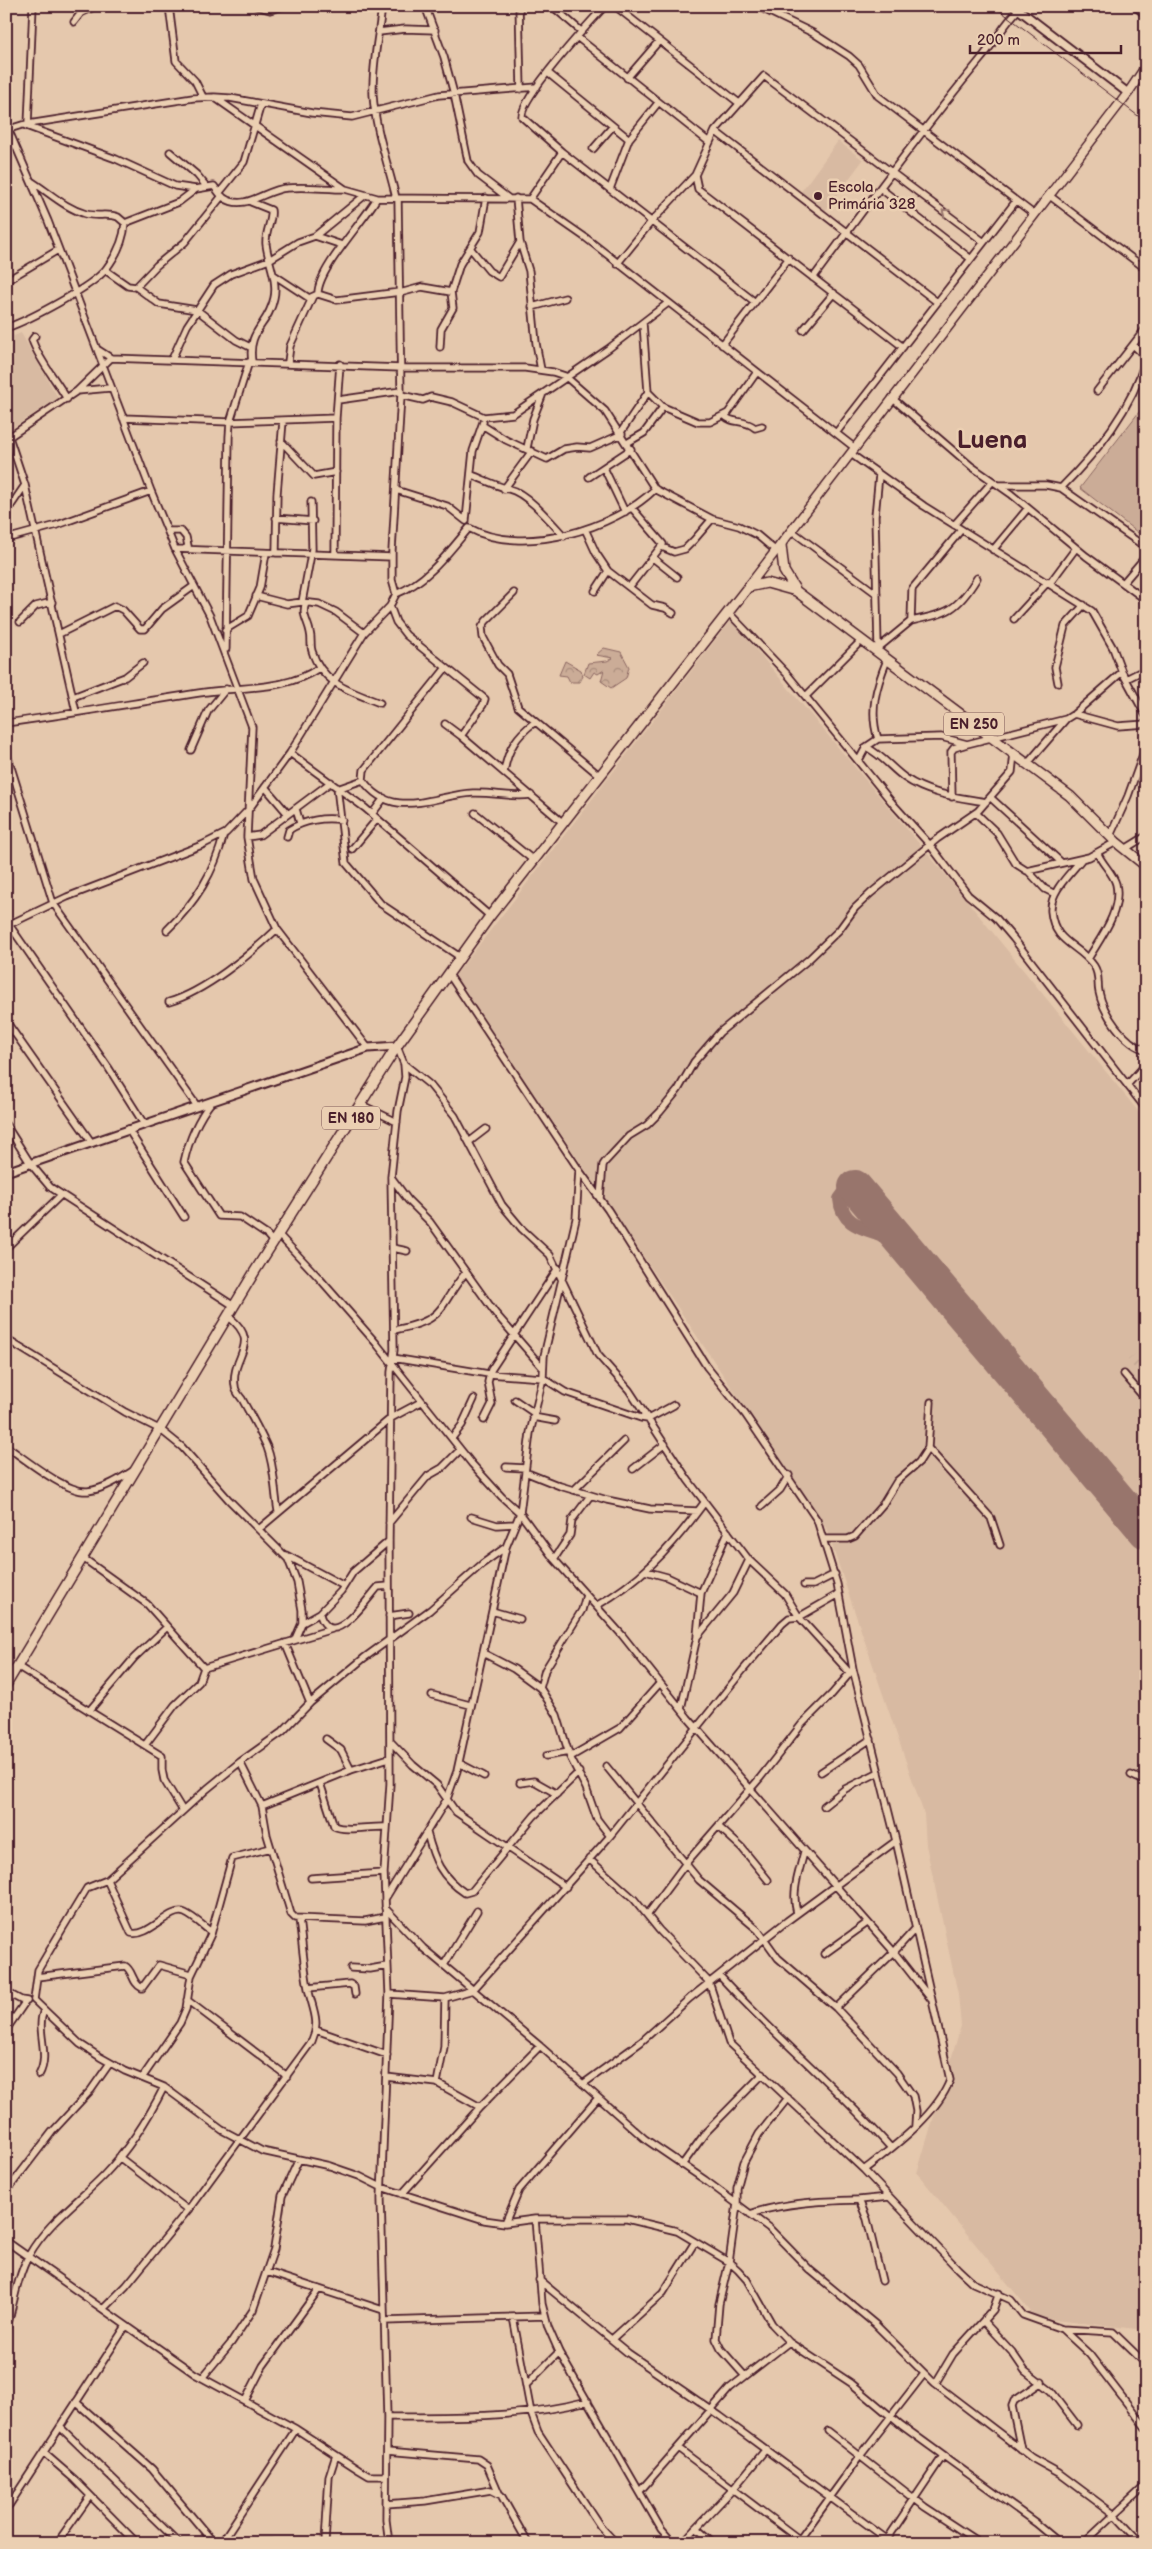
<svg xmlns="http://www.w3.org/2000/svg" width="1152" height="2549" font-family="'Balsamiq Sans',sans-serif">
<defs>
<pattern id="industrial-furrows" width="10" height="10" patternUnits="userSpaceOnUse" patternTransform="scale(1.25)"><rect width="10" height="10" fill="#d8baa2"/><path d="M-1 1l2-2M0 10L10 0M9 11l2-2" fill="none" stroke="#bb9f8c"/></pattern>
<pattern id="forest-crowns" width="20" height="18" patternUnits="userSpaceOnUse" patternTransform="scale(1.25)"><rect width="20" height="18" fill="#cbac97"/><path d="M2 6a3 3 0 1 1 6 0M12 15a3 3 0 1 1 6 0" fill="none" stroke="#a78b7b"/></pattern>
</defs>
<rect width="100%" height="100%" fill="#e5c8ad"/>
<filter id="ink" filterUnits="userSpaceOnUse"><feTurbulence type="fractalNoise" baseFrequency=".02" numOctaves="2"/><feDisplacementMap in="SourceGraphic" scale="10" xChannelSelector="R" yChannelSelector="G"/><feConvolveMatrix kernelMatrix="1 2 1 2 8 2 1 2 1" color-interpolation-filters="sRGB"/></filter>
<g filter="url(#ink)">
<path fill="#d8baa2" d="M838,141L863,160L825,211L800,193Z
M10,329L14,336L21,333L58,398L6,432V334Z
M731,620L959,891L1146,1121V2330L1036,2318L917,2173L961,2026L958,1994L926,1845L924,1814L826,1528L455,976Z"/>
<path fill="url(#industrial-furrows)" d="M1146,1345V1383L1128,1360Z"/>
<path fill="#cbac97" stroke="#8a6661" d="M1146,403V539L1080,488Z"/>
<path fill="url(#forest-crowns)" stroke="#8a6661" d="M604,648L621,652L629,667L626,678L611,688L601,681L604,670L598,674L594,672L590,678L584,674L588,663L607,661L613,658L596,655Z
M565,661L581,670L583,676L580,682H570L567,676L559,675Z"/>
<g fill="none" stroke-linecap="round" stroke-linejoin="round">
<path stroke="#98746c" stroke-width="14" d="M855,1187L848,1188L840,1199C842,1228 869,1228 890,1238C896,1241 902,1245 907,1249"/>
<path stroke="#98746c" stroke-width="34" d="M855,1187L1146,1532"/>
<defs>
<path id="minor" d="M109,6H142
M169,6L176,61L195,81L203,97
M256,6L270,10L284,6
M382,6C379,35 372,64 373,94C375,130 388,163 396,198
M425,6L444,57L454,94L468,161L478,175L508,198
M519,6L521,89
M552,6L581,31
M605,6C589,23 520,98 522,117L562,152L755,302
M615,6L739,103
M757,6L813,33L849,56L859,65L878,96L1035,215
M74,22L81,13L96,6
M379,32L405,29L435,30
M577,37L709,142
M548,73L629,139
M627,78L659,41
M214,97L230,98L312,113L352,117L439,95L537,87
M6,124L48,221L151,491L175,549L210,616L252,727L247,837L254,879L277,929L368,1048
M28,125L33,6
M26,126L116,159L175,186L196,189L214,186C217,190 220,195 224,198C245,212 266,189 287,188C306,186 326,189 345,189
M6,130L22,125L193,98L214,97L345,189L377,198L530,199L586,238L855,448
M715,131L937,302
M593,149L613,126
M170,152L197,175L206,186
M695,175L698,189L903,347
M880,188L971,259
M610,189L629,139L658,103
M220,192L244,162L261,104
M1050,196L1146,269
M516,198L520,242L529,271L536,343L541,370
M530,199L562,152
M251,202L271,210C273,220 265,231 266,244C268,262 278,280 274,298C268,327 247,329 252,362
M125,223L179,202L196,189
M315,236L342,245
M471,249L489,271L499,277L520,242
M617,264L651,222L695,175L715,131L764,76L984,242
M105,270L128,286L136,287L159,304L197,310L236,340L250,347
M274,275L309,298L318,294L337,300L400,292
M813,278C868,204 922,130 980,60C995,42 1005,22 1022,6
M6,281L58,250
M136,287L157,265L185,242L222,196
M400,293L422,287L451,292
M318,294C317,270 364,221 377,198
M532,307L565,298
M6,328C29,320 92,287 106,269C116,256 124,239 125,223L118,217C108,213 97,217 86,214C65,208 50,193 31,181
M803,330L834,293
M35,336L32,340C40,362 55,378 67,399
M722,345L789,258
M1133,345L1146,357
M440,347L441,329L453,308L451,292L460,264L480,232L486,198
M97,349L111,358L401,368H525L553,372L565,376L605,411L655,489L712,519L739,526L757,535L776,551
M172,359L187,326L214,285L231,274L269,260L298,242L315,236L364,196
M288,362L290,346L312,298
M77,391L110,388
M1097,391L1146,328
M648,392L663,407L698,422H710L728,413L757,372
M401,395L423,400L431,397L452,402L484,417L513,414L608,349L668,303
M892,398L971,466L1011,494L1086,556L1146,600
M338,400L401,391
M725,416C732,424 745,419 755,428L762,426
M123,418L230,422L336,418
M482,425L506,440L547,459L564,449L577,447L590,448L622,434
M621,432L648,392L643,323
M836,433L1016,201
M9,437L25,485L76,712
M6,439L77,391L111,358
M281,441L314,476L336,472
M627,443L644,433L663,407
M527,448L533,419L542,396
M851,454L924,506L1092,611L1113,648L1122,672L1146,716
M604,468L625,512
M472,475C485,480 496,486 509,489C527,493 551,522 564,536
M589,477L631,449
M999,485H1046L1061,488L1141,544L1146,545
M1061,488C1097,452 1132,409 1146,358
M504,489L532,451
M396,490L447,506L466,521
M6,513L25,485
M276,518L313,521
M466,520L473,451L483,422
M954,525L992,482
M585,529L596,553L608,571L652,605L665,608L673,613
M169,531H181L186,537L188,546L185,549
M792,531L877,594
M6,539L57,525L151,491
M662,547L674,552L685,549L694,540L712,519
M175,549L392,557
M993,550L1028,508
M276,553L277,494L283,421
M335,554L336,418L340,364
M653,558L677,577
M1050,583L1076,548
M1123,583L1146,556
M630,586L663,544L632,508
M595,591L608,571
M514,593L486,621L482,627L483,637L498,665L507,674L518,707L600,776
M396,594L392,580V551L401,395L398,198
M256,596L287,604L302,602L319,604L336,612L364,633
M302,602L312,549L311,502
M306,603C301,614 308,621 310,632C312,639 310,645 312,651C322,684 352,692 380,703
M390,606L396,622L406,635L485,699L483,705L461,736L562,822
M728,612L788,675L894,805L930,845L968,895L996,918L1013,938L1146,1109
M1014,619L1048,582
M911,621C948,613 957,611 977,578
M20,622L36,606L52,602
M225,630L248,616L260,588L266,553
M59,634L115,606L123,610L140,629H145L162,609L194,586
M878,647L875,516L879,475
M226,649L229,437L230,422L249,362
M877,649L911,621L912,589L961,530
M1126,679L1146,669
M1058,683L1055,667L1065,626L1084,605
M806,696L861,641
M73,697L125,677L143,663
M1074,714L1118,726L1146,724
M6,723C73,714 139,702 206,692C245,686 285,691 319,668
M445,724L461,736
M878,739C869,711 876,687 887,660
M866,747C882,755 891,768 905,778C930,795 958,797 986,802
M191,750L208,711L226,689
M6,751L53,903L197,1106
M290,753L365,808L490,916
M859,760L866,747L878,739L941,737L967,744L1066,719
M1028,763L1066,719L1074,714L1122,672
M504,772C508,749 516,736 535,722
M363,780L364,770L445,669
M265,787L288,814
M337,787L346,863L381,904L460,957
M340,788L363,780C392,822 434,795 473,793C493,792 511,798 531,795
M952,797L951,752L954,748L967,744
M991,798L1062,863
M296,809L300,823
M475,813L533,860
M976,813L997,833L1016,864L1027,871L1089,857L1116,842
M372,814L384,798
M1110,836L1128,796L1146,746
M247,837L260,835L331,782
M287,837L289,830C304,820 325,817 342,820
M352,849L377,819
M1125,849L1146,836
M1082,859C1070,874 1050,891 1051,911C1054,944 1079,944 1094,966C1100,975 1097,983 1099,992C1103,1013 1124,1044 1146,1050
M1029,872L1045,889L1055,894
M8,923L108,1067L144,1124
M6,926L67,897L202,845L226,833L249,809L290,753L364,633L390,606L396,594C427,582 448,553 469,528C522,557 615,529 655,489
M167,930C196,902 214,873 224,834
M1088,959C1101,937 1122,911 1116,884C1113,873 1102,864 1098,854
M448,973L579,1170L608,1210L707,1367L745,1414L817,1520L837,1584L853,1669L896,1841L950,2080C937,2115 893,2147 864,2170
M169,1002C204,992 251,954 277,929
M6,1021L92,1143
M404,1064L430,1085L455,1116L502,1205L522,1229L550,1255L598,1355L629,1390L688,1480L749,1560L785,1594L799,1617L839,1594
M1128,1084L1146,1064
M212,1101C198,1119 189,1139 184,1162L219,1216L240,1217L267,1235L273,1242
M360,1104L397,1122
M6,1125L30,1163L50,1187L234,1306
M128,1129L184,1217
M469,1142L486,1129
M391,1177L408,1200L430,1222L496,1314L542,1367
M600,1198L603,1165L605,1162L629,1136L647,1125L660,1112L678,1090L694,1062L720,1032L809,959L839,930L855,908L871,893L937,839L978,811L1012,772L1014,753
M278,1234L320,1279L376,1343L472,1464L502,1497L520,1513L554,1559L622,1635L688,1718L894,1952L931,1999
M6,1248L61,1195
M393,1248L407,1251
M229,1317C263,1344 230,1356 235,1386C235,1391 239,1395 242,1399C250,1414 260,1431 267,1447C275,1468 274,1489 278,1511
M394,1330C447,1320 436,1309 466,1272
M6,1339L125,1412L161,1430L182,1447L229,1500L288,1559L297,1582L302,1610V1623L295,1639
M393,1358L489,1374L543,1378L565,1392L641,1418L648,1419L674,1405
M1124,1374L1146,1400
M515,1400L534,1413
M533,1417L555,1421
M484,1420L492,1404L488,1382L491,1370L558,1268
M452,1438L462,1425L474,1399
M6,1446C25,1459 66,1493 88,1491C104,1489 120,1479 134,1470
M928,1448L991,1518L1000,1545
M506,1467L525,1468
M633,1469L665,1444
M525,1472L560,1486L607,1500L650,1509L698,1511L704,1503
M574,1490L624,1441
M762,1506L780,1490L789,1475
M471,1517L497,1525L514,1524
M389,1523L428,1476L442,1468L460,1450
M259,1529L391,1418L421,1402
M824,1539H848L855,1536L883,1504L897,1481L919,1462L928,1448L931,1402
M389,1541L353,1572L341,1591L320,1613C320,1617 323,1623 327,1626C341,1638 369,1597 378,1587L389,1586
M286,1555L344,1586
M83,1558L147,1604L204,1668L199,1682L175,1705L145,1745
M554,1559L570,1535L572,1520L590,1496
M645,1571L667,1577L701,1593
M804,1585H813L835,1574
M596,1606C639,1582 669,1550 698,1511
M492,1611L520,1619
M389,1616L409,1613
M302,1623L320,1613
M697,1636L701,1593L728,1532
M285,1643L310,1703
M483,1653L514,1669L540,1688L557,1715L570,1757L586,1788L597,1819L610,1836
M17,1666L162,1756V1770L164,1780L183,1811
M204,1668L332,1629
M540,1688L545,1670L582,1610L586,1595
M432,1695L470,1705
M681,1709L697,1637L733,1593L749,1560
M89,1711L134,1658L167,1627
M326,1739L341,1750L351,1770
M390,1741L413,1765L437,1785L456,1812L566,1887
M546,1756L569,1752
M570,1757L620,1728L660,1683
M459,1763L484,1776
M606,1766L699,1880L758,1930L778,1958L836,2008L897,2073L913,2096L916,2111L915,2126
M821,1772L871,1739
M1131,1775L1146,1782
M320,1783L334,1826C345,1832 371,1826 386,1827
M520,1783L534,1781L557,1794
M262,1806L240,1762L282,1732L310,1703L364,1658L430,1610L482,1564L506,1547
M824,1806L845,1789L879,1772
M719,1827L742,1848L768,1880
M427,1833C434,1860 441,1877 465,1893L472,1891L534,1816L579,1772
M589,1859L634,1899L659,1930L709,1982L729,2043L864,2170L958,2269L973,2283L1011,2300L1023,2315L1062,2329L1113,2332L1146,2364
M311,1878L384,1873
M107,1880L131,1933C149,1938 170,1906 185,1913C194,1917 203,1926 211,1932
M385,1899L447,1799L457,1771L506,1547L520,1513L530,1433L543,1378L544,1356L576,1219L579,1170
M385,1908L423,1948L540,2046L645,2139L705,2180L769,2228L810,2270L875,2324L935,2384L1032,2458L1059,2473L1115,2515L1141,2543
M797,1913C791,1891 799,1873 804,1852
M648,1914L686,1863L760,1778L802,1724L832,1694L850,1673
M385,1917L365,1921L295,1918L291,1914L267,1835L262,1806L351,1770L389,1758
M824,1954L867,1923
M444,1965L477,1911
M351,1968L370,1969L387,1966
M719,1975C774,2036 837,2087 891,2148
M37,1977L125,1966C133,1970 132,1984 142,1988L159,1965L191,1974
M308,1988L350,1984L354,1987L355,1994
M6,1992L21,2000L27,2001
M389,1994L445,1998
M34,2000L80,2044L100,2057L125,2071L164,2087L222,2130L262,2151L330,2166L359,2176L381,2187L484,2220L505,2223L535,2219H627L677,2231L729,2262L738,2270L747,2280L772,2324L789,2342L851,2383L901,2425L1036,2523L1060,2543
M34,2000L38,1970L61,1931L87,1888L107,1880L207,1789L240,1762
M187,2000L287,2076
M836,2008L894,1952L915,1929
M6,2030L26,2001
M316,2030L387,2055
M39,2075C51,2054 35,2030 44,2010
M386,2077L437,2083L480,2107
M142,2078L180,2023L186,2009L191,1976L211,1934L232,1858L271,1848
M437,2083L444,2047L445,1998L473,1990L610,1836L743,1670L782,1624L789,1618L799,1617L850,1673L853,1669
M583,2084L641,2042L690,1998L787,1921L896,1841
M119,2157L188,2210
M682,2165L706,2132L763,2074
M6,2192L52,2132L91,2090L110,2063
M402,2194L480,2107L540,2046
M750,2214C785,2202 823,2201 859,2200
M535,2219L542,2304L548,2327L559,2352L661,2529L673,2543
M505,2223L519,2190L598,2098
M6,2241L195,2374L296,2429L359,2470L369,2476H386
M267,2272L383,2310
M539,2280L628,2353L720,2416L892,2543
M882,2281L867,2219L859,2200L889,2197
M103,2309L126,2286L188,2210L312,2041C321,2021 312,2008 308,1988C304,1966 302,1942 299,1919
M513,2317L531,2413L538,2432L600,2526L616,2543
M384,2321L545,2316
M984,2322L1012,2352L1025,2371L1051,2391L1077,2425
M1062,2329L1089,2354L1146,2428
M6,2331C13,2307 17,2277 29,2255C47,2223 79,2201 104,2175C129,2149 148,2119 164,2087
M612,2339L663,2293L695,2242
M744,2375L721,2349L716,2339L719,2304L729,2262L737,2204V2188L744,2162L759,2134L788,2098
M202,2378L231,2343L253,2310L274,2249L282,2196L299,2159
M935,2384L953,2354L993,2310L999,2293
M526,2385L559,2352
M245,2401L263,2366L319,2289
M76,2402L152,2469L214,2543
M387,2417C455,2417 522,2418 588,2401
M60,2427L179,2543
M828,2431L925,2507L980,2543
M678,2448L804,2543
M1021,2450L1012,2406L1014,2401L1042,2382
M387,2451L478,2459L487,2465L499,2493
M44,2453L74,2479L137,2543
M640,2491L730,2388L789,2342
M386,2504L425,2501L491,2490L501,2495L528,2543
M6,2510L126,2326
M696,2528L714,2543
M886,2541L943,2456
M222,2542L271,2543
M57,2543L90,2496
M221,2543L296,2429
M325,2543L329,2477L336,2455
M389,2543L386,2520L387,2417L381,2199L389,1994L384,1873L390,1784L389,1541L391,1372L394,1350L391,1177L398,1111L405,1077L404,1064L397,1046
M682,2543L734,2488L766,2449
M797,2543L860,2456L924,2374
M1084,2543L1146,2485"/>
<path id="tertiary" d="M1014,6L1128,93
M1136,6L1146,14
M6,1172L368,1048L397,1046"/>
<path id="secondary" d="M748,587L1128,93L1146,66"/>
<path id="primary" d="M781,545L784,571L796,591L1070,796L1116,842L1146,866
M6,1685L255,1271L397,1046L490,916L748,587L767,583L796,591"/>
</defs>
<use href="#minor" stroke="#4a1f2b" stroke-width="9"/>
<use href="#tertiary" stroke="#4a1f2b" stroke-width="11"/>
<use href="#secondary" stroke="#4a1f2b" stroke-width="11"/>
<use href="#primary" stroke="#4a1f2b" stroke-width="12"/>
<use href="#minor" stroke="#ebcfb2" stroke-width="5.5"/>
<use href="#tertiary" stroke="#ebcfb2" stroke-width="7"/>
<use href="#secondary" stroke="#ebcfb2" stroke-width="8"/>
<use href="#primary" stroke="#ebcfb2" stroke-width="9"/>
<path stroke="#4a1f2b" stroke-width="1" d="M994,6L1146,122"/>
</g>
<defs><path id="oneway-chevron" d="M-2-3.5L2.5 0L-2 3.5" fill="none" stroke-width="1.6" stroke-linecap="round" stroke-linejoin="round" transform="scale(1.25)"/></defs>
<use stroke="#9a776e" href="#oneway-chevron" transform="translate(945 212) rotate(-143)"/>
</g>
<circle fill="#4a1f2b" stroke="#ebcfb2" stroke-width="2" cx="818" cy="196" r="5"/>
<g text-anchor="middle" stroke-width="5" stroke-linejoin="round" paint-order="stroke">
<g fill="#ebcfb2" stroke="#7a5454" stroke-width="1">
<rect x="944" y="712.5" width="60" height="23" rx="4"/>
<rect x="322" y="1106.5" width="58" height="23" rx="4"/>
</g>
<g font-size="14" font-weight="bold" fill="#4a1f2b">
<text x="974" y="729">EN 250</text>
<text x="351" y="1123">EN 180</text>
</g>
<g font-size="15" fill="#4a1f2b" stroke="#ebcfb2" text-anchor="start">
<text x="828" y="192">Escola<tspan x="828" dy="17">Primária 328</tspan></text>
</g>
<g font-size="25" font-weight="bold" fill="#4a1f2b" stroke="#ebcfb2">
<text x="992" y="448">Luena</text>
</g>
</g>
<rect width="1152" height="2549" fill="none" stroke="#ebcfb2" stroke-width="25"/>
<rect x="12" y="12" width="1127" height="2524" fill="none" stroke="#4a1f2b" stroke-width="2" filter="url(#ink)"/>
<path d="M970 45v8h151v-8" fill="none" stroke="#4a1f2b" stroke-width="2.5"/>
<text x="977" y="45" font-size="15" fill="#4a1f2b" stroke="#ebcfb2" stroke-width="4" paint-order="stroke">200 m</text>
</svg>
